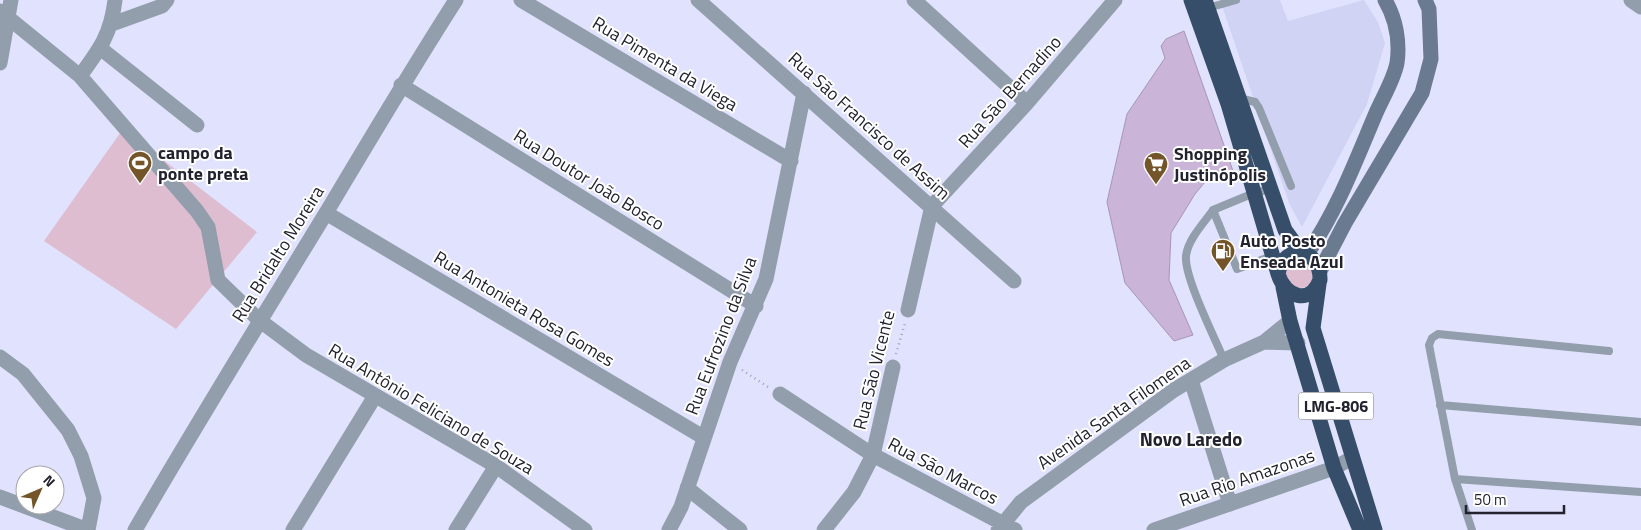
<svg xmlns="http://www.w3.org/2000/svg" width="1641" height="530" font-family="'Titillium Web',sans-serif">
<rect width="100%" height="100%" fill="#e0e2fe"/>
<path fill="#d1d3f4" d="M1220,0H1280L1288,21L1364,0L1378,22L1385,43L1367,104L1302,227L1289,203Z"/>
<path fill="#debdd0" d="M123,129L257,232L176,329L44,241Z
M1286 274a14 14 0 1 1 28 0a14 14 0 1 1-28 0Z"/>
<path fill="#cab4d7" stroke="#a896b3" d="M1184,31L1233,171L1210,176L1195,194L1171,233L1169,280L1193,335L1174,341L1125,283L1107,202L1127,114L1165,58L1161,46L1166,39Z"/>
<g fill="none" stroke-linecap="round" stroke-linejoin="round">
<path stroke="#9ea0b6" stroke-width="2.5" stroke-dasharray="1 4" stroke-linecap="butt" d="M896,354L905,323
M742,370L768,387"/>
<path stroke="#929eab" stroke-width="8" d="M1208,8L1236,0
M1239,98L1255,102L1259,108L1291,186
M1271,189L1254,193L1213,210L1237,269L1272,256
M1213,210C1204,223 1188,239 1186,256C1184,277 1215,338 1224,360
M1440,405L1641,422
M1455,479L1641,492
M1472,530L1455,479L1429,345L1432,338L1438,334L1609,351"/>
<path stroke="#929eab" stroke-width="15" d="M521,0L791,161
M698,0L1014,281
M914,0L1027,103
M1631,0L1641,7
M0,11L80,76C100,49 111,34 115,0
M112,24L162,6L167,0
M100,48L197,125
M0,63L11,0
M80,76L197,211L208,227L218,280L259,320L306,355L496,466L585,530
M401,85L756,306
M326,213L703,437
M908,310L932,206L1027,103L1115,0
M1264,342L1298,343
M0,357L23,374L68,430L81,456L94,498L88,530
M1191,380L1230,504
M780,394L873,455L1015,530
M687,488L740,530
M0,497L88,530
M135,530C197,423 262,318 326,213C369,141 411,70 456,0
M293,530L375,396
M456,530L496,466
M669,530L681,507L730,362L766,279L804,93
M824,530L854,492L873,455L893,367
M998,530L1021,502L1174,390L1224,360L1264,342L1290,321
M1154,530L1334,468L1352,458"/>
<path stroke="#6a7b8f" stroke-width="15" d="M1307,254C1337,211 1356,160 1376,113C1383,97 1394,79 1397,63C1400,42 1396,19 1385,0
M1320,271L1345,223L1422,93L1431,59L1429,9L1425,0"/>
<path stroke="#364e69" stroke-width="15" d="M1191,0L1228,104L1278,274C1285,297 1310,306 1320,280C1321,248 1284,242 1278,274
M1205,0L1285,230L1301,252
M1319,284L1313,328L1375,530
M1283,287L1290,321L1334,468L1360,530"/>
</g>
<defs>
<symbol id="stadium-pin" viewBox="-11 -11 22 30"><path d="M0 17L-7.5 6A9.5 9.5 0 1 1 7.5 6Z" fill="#74552a" stroke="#fff"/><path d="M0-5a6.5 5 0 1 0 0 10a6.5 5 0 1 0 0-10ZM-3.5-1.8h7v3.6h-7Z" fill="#fff"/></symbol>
<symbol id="supermarket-pin" viewBox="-11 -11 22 30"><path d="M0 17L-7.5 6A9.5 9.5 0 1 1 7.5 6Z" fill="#74552a" stroke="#fff"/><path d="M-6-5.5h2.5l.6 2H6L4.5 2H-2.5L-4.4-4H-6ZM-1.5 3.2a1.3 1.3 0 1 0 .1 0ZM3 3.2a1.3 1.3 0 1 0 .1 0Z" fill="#fff"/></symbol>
<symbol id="fuel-pin" viewBox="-11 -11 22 30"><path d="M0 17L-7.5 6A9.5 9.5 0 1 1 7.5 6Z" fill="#74552a" stroke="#fff"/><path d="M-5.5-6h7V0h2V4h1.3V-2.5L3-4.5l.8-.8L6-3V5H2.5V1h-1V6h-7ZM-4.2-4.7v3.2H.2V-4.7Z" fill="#fff"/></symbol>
</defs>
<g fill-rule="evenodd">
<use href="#stadium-pin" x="126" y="149" width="28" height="38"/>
<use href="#supermarket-pin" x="1142" y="150" width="28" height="38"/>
<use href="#fuel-pin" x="1209" y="237" width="28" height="38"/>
</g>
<g text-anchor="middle" stroke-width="4" stroke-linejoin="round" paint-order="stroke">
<rect fill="#fff" stroke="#64656d" stroke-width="1" x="1298.5" y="392.5" width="75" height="27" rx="4"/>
<g font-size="16" font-weight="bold" fill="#22232f">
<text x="1336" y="412">LMG-806</text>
</g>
<g font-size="18" fill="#22232f" stroke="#fff">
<text transform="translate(665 64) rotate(31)" y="6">Rua Pimenta da Viega</text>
<text transform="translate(1010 92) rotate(-48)" y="6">Rua São Bernadino</text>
<text transform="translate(869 126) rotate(42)" y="6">Rua São Francisco de Assim</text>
<text transform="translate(589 180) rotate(32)" y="6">Rua Doutor João Bosco</text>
<text transform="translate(278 254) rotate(-58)" y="6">Rua Bridalto Moreira</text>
<text transform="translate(524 309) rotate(31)" y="6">Rua Antonieta Rosa Gomes</text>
<text transform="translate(721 336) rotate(-69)" y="6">Rua Eufrozino da Silva</text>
<text transform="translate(874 370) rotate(-76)" y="6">Rua São Vicente</text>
<text transform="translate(431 409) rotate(31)" y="6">Rua Antônio Feliciano de Souza</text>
<text transform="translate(1114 413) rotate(-35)" y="6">Avenida Santa Filomena</text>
<text transform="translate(943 471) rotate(28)" y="6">Rua São Marcos</text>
<text transform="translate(1247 478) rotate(-19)" y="6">Rua Rio Amazonas</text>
</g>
<g font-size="18" font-weight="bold" fill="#22232f" stroke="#fff" text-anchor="start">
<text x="158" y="159">campo da<tspan x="158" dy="21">ponte preta</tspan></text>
<text x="1174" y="160">Shopping<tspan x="1174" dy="21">Justinópolis</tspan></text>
<text x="1240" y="247">Auto Posto<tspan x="1240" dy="21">Enseada Azul</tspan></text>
</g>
<g font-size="19" font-weight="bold" fill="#22232f" stroke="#fff">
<text x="1191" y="446">Novo Laredo</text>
</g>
</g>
<g transform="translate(40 490) rotate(45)"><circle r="24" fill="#ffffff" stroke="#a7a7ac"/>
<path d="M0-4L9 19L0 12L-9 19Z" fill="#74552a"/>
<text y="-8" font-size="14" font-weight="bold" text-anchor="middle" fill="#22232f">N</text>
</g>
<path d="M1466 505v8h98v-8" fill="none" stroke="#22232f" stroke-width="2.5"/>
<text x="1474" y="505" font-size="15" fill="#22232f" stroke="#ffffff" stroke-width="4" paint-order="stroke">50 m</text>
</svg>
